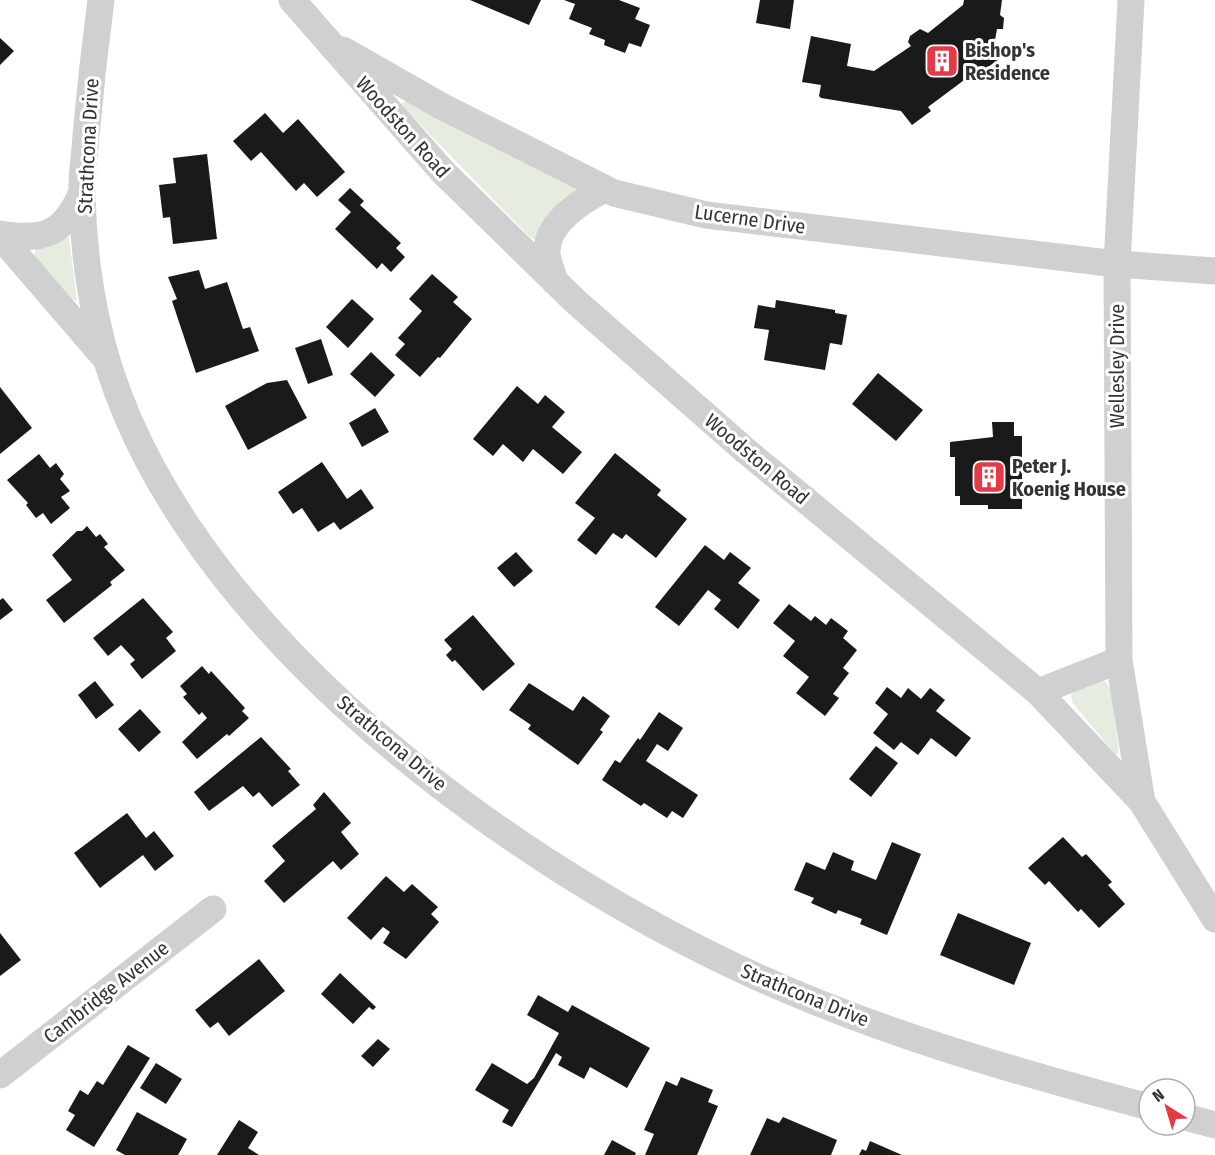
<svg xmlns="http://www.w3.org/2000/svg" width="1215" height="1155" font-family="'Fira Sans Condensed',sans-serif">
<rect width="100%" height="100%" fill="#fff"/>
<path fill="#e6ecdf" d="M408,100L577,187L541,242L530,237L404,108L402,103Z
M58,237H69L77,301L69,298L34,257L36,248Z
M1099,679L1105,681L1111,690L1119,753L1115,754L1072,702L1071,695L1081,686Z"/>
<path fill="#1a1a1a" d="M470,0H541L529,25Z
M564,0H619L640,8L635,19L650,25L641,47L629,43L625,53L604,45L605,40L589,34L592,28L569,19L575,4Z
M760,0H794L790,29L756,23Z
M964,0H1002L1000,15L1004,18L1003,29H997L994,46L1002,57L981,72L979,69L928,107L931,111L912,125L901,111L821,98L819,96L821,85L802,82L811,36L851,44L847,66L874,71L911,46L908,42L910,36L920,29L928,33L963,5Z
M0,38L14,51L0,65Z
M265,113L283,133L298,119L345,172L317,197L304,183L296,191L261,152L251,161L233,141Z
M207,154L217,239L173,244L170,217L163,218L159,185L176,183L173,158Z
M350,188L364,201L360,205L401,243L396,248L405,257L391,272L382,263L377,269L335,229L351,212L338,200Z
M199,270L205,289L227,282L243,329L250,327L259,351L196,373L172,301L177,299L168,277Z
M432,274L458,297L453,302L472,319L440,358L438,357L420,377L395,355L405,344L398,338L422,311L409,299Z
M352,299L374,319L348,348L326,327Z
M776,300L835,310V313L847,315L842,345L830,343L825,370L764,360L769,330L754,328L758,305L775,308Z
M321,339L333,375L308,384L295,348Z
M371,352L395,375L375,397L350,374Z
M878,373L923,410L896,441L852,404Z
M287,380L307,418L248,450L225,406L267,383Z
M517,386L538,404L545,395L565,412L552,427L582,452L563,474L533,449L523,462L503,444L493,456L473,439Z
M0,387L32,428L0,454Z
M375,408L389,432L362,447L349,423Z
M992,422H1014V436H1022V509H988V505H960V496H955V457H950V442L993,437Z
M615,453L661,490L657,495L687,519L656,558L626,534L622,539L613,533L596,555L577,540L595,518L575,503Z
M39,454L50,468L56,463L64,474L60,479L70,491L61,497L70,508L51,524L43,513L36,518L26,505L28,503L7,480Z
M322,462L347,499L361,489L374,508L340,530L334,522L318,532L302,508L293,514L278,492Z
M87,526L96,537L100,534L108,544L104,547L125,570L110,582L112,585L64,623L46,600L72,580L52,555L77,531H82Z
M705,545L724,560L730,552L751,568L738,583L760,600L738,629L714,609L721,600L708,590L679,626L655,607Z
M516,552L533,571L514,587L497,568Z
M3,598L13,610L0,620V600Z
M143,598L173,632L166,638L176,651L142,679L130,664L135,660L121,645L108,656L93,638Z
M789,604L811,621L815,616L826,625L831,618L848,631L843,638L857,650L843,668L849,673L833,694L839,698L825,716L796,693L809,677L783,656L795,641L773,623Z
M473,615L515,664L483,691L455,660L452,662L446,655L452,649L444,640Z
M202,666L209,674L211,671L245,708L242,711L249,718L229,736L227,734L197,759L182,742L207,718L202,712L199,715L183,697L187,694L180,686Z
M95,681L114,705L96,719L78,695Z
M529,683L573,711L583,696L610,716L600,730L603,732L578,765L528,729L531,725L509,710Z
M887,687L901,698L908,688L921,699L930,688L945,700L936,711L971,738L956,757L931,738L918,755L901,742L894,750L873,733L888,714L875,703Z
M140,709L161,732L139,752L118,729Z
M659,712L683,728L668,751L657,744L646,761L698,795L683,818L672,811L667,818L644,803L641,806L602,780L615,760L620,763L638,738L640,740Z
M261,737L291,769L288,771L300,785L272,807L259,792L253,797L243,786L209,811L194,792Z
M876,746L898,763L871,797L849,779Z
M324,792L351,823L341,832L359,854L341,870L333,861L284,903L264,881L285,861L272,846L316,809L313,805Z
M127,813L146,838L154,831L174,856L155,871L143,855L100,888L74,853Z
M1063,837L1082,857L1086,854L1112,882L1108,885L1125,904L1099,928L1081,909L1078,912L1049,881L1045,885L1028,868Z
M892,842L921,854L887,935L860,924L862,919L838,910L836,914L811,903L814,898L794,890L806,862L825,870L833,852L854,861L851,870L876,880Z
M386,876L404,892L412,884L438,907L431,914L439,922L406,959L383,943L390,932L383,927L371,940L347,918Z
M958,913L1031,943L1014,985L940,955Z
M0,933L21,960L0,976Z
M259,959L285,991L229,1036L218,1022L210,1028L195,1010Z
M340,973L376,1007L373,1010L369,1007L353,1024L321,994Z
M538,995L568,1012L572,1005L650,1048L627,1088L590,1067L584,1079L558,1065L562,1057L556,1053L512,1127L502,1122L509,1110L475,1090L492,1063L527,1084L534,1078L559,1033L527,1015Z
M378,1039L390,1049L373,1067L361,1056Z
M128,1045L150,1058L94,1147L66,1130L75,1115L68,1111L80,1090L88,1095L97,1081L103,1085Z
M156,1063L182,1079L166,1104L140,1088Z
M681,1077L713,1090L708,1102L718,1106L697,1155H645L654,1134L644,1130L666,1081L677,1086Z
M137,1112L187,1139L178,1155H125L116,1150Z
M783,1117L837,1140L831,1155H750L767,1118L779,1123Z
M239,1120L258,1132L248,1148L259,1155H217Z
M612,1140L636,1153L635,1155H604Z
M870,1141L902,1155H859L862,1149L866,1151Z"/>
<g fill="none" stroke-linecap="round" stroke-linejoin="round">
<path stroke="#d0d0d0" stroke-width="27" d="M101,0C95,45 90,90 86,136C85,155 81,175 82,195C83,237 88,281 97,322C158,607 488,850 738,968C869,1030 1010,1070 1149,1107
M292,0L443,172L575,301L746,451L1038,692L1142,802L1215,919
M1131,0L1117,264L1119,660L1142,802
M343,50L443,107L614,193L706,215L1117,264L1215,271
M0,234C43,241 64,235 82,192
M0,236L105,358
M555,282C553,273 546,259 547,249C549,221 583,200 605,189
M1038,692L1119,660
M0,1075L213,909
M1185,1117L1215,1125"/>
</g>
<defs>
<symbol id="building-square" viewBox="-11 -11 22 22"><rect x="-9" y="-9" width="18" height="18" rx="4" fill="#e63946" stroke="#fff"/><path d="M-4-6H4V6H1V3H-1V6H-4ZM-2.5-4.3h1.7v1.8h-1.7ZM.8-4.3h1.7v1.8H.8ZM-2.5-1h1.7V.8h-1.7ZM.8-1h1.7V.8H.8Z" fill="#fff"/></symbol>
</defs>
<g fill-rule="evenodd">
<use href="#building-square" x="923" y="42" width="38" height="38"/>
<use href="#building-square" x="970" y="458" width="38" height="38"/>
</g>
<g text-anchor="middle" stroke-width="6" stroke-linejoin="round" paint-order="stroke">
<g font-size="20" font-weight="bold" fill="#333" stroke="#fff" text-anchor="start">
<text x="965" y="57">Bishop's<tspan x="965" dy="23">Residence</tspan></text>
<text x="1012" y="473">Peter J.<tspan x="1012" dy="23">Koenig House</tspan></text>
</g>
<g font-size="20" fill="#333" stroke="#fff">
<text transform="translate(403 127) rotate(48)" y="7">Woodston Road</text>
<text transform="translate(88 146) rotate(-87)" y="7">Strathcona Drive</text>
<text transform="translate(750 219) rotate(8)" y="7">Lucerne Drive</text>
<text transform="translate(1117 366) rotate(-90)" y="7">Wellesley Drive</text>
<text transform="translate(757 459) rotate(40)" y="7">Woodston Road</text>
<text transform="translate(392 743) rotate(40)" y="7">Strathcona Drive</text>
<text transform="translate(106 992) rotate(-38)" y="7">Cambridge Avenue</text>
<text transform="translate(805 995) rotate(22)" y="7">Strathcona Drive</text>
</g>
</g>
<g transform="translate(1167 1107) rotate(323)"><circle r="28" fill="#ffffff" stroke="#adadad" stroke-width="1.5"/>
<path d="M0-4.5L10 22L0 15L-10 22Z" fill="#e63946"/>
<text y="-9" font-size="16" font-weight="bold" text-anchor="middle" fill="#333333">N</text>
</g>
</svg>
